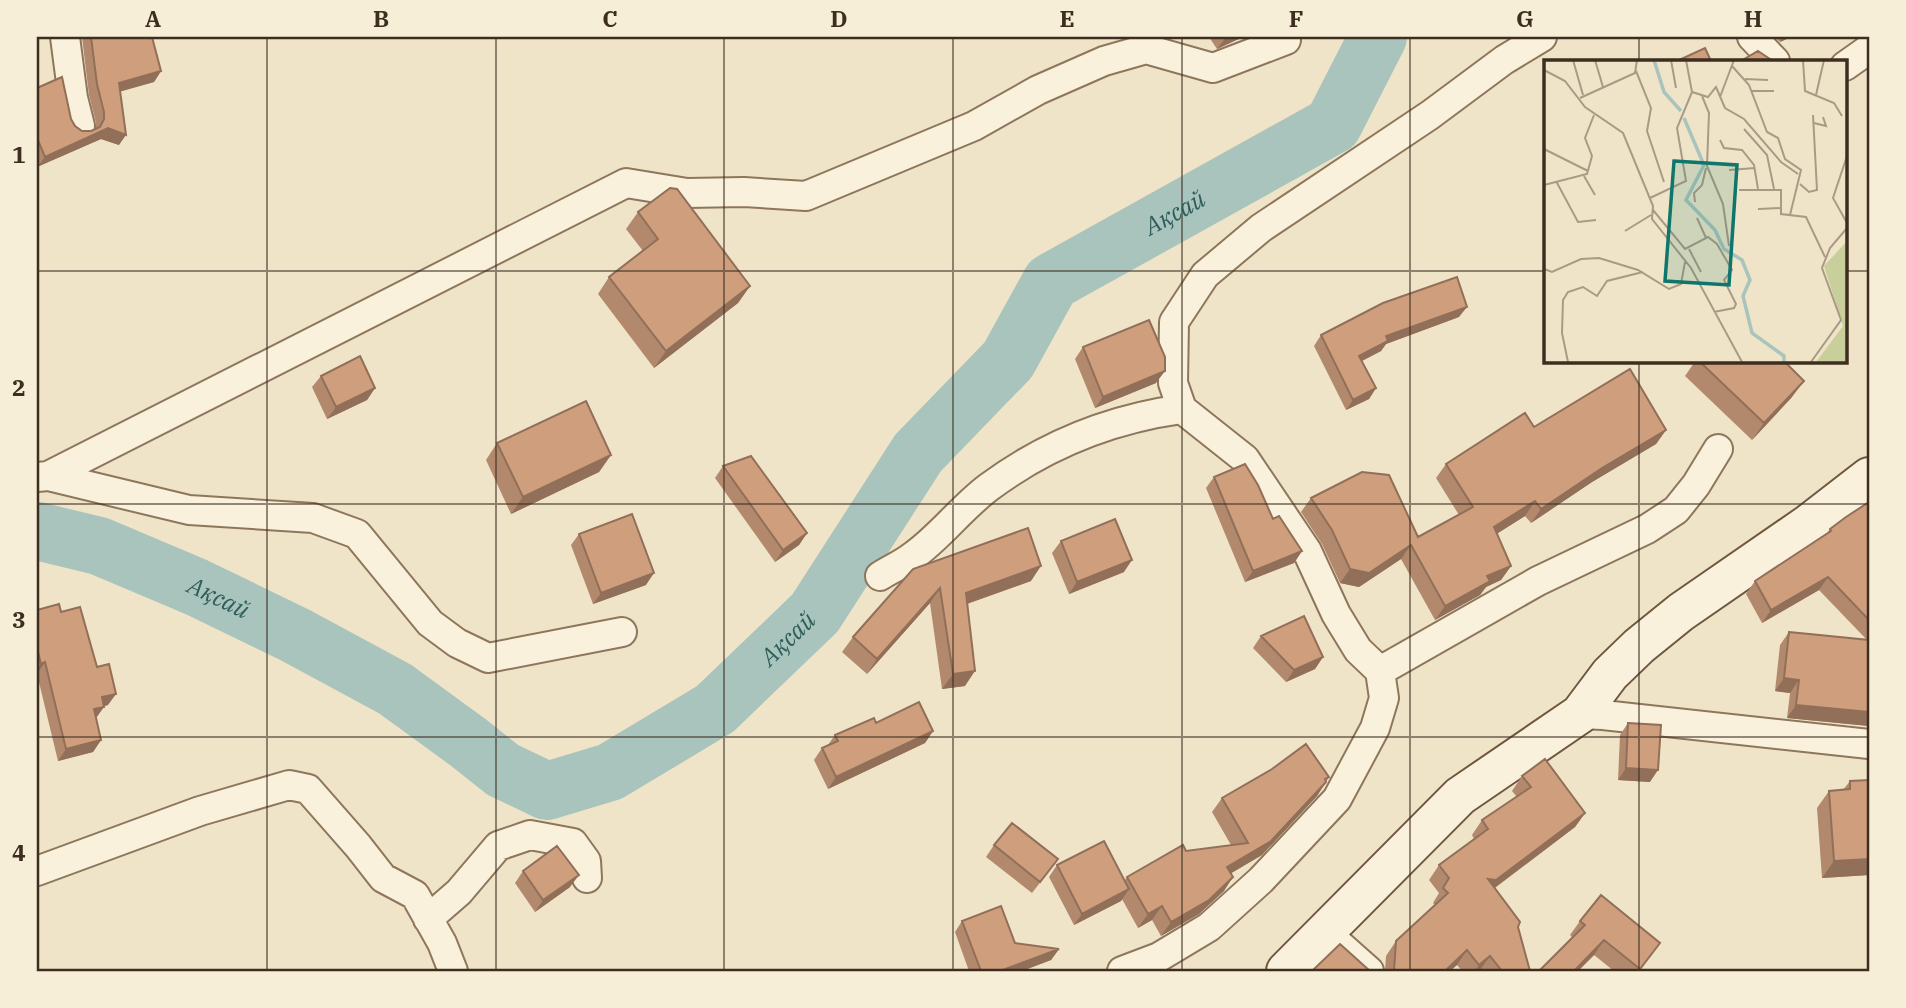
<svg xmlns="http://www.w3.org/2000/svg" width="1906" height="1008" font-family="'IBM Plex Serif',serif">
<rect width="100%" height="100%" fill="#f0e4c8"/>
<g fill="none" stroke-linecap="round" stroke-linejoin="round">
<path stroke="#a9c4bc" stroke-width="58" id="s1" d="M37,531L99,546L196,587L295,635L395,689L469,743L503,770L547,791L610,772L715,709L815,613L918,453L1008,360L1051,282L1333,125L1378,37"/>
<defs>
<path id="street" d="M65,37L73,98L80,126
M1752,37L1775,61
M1845,66L1869,49
M48,476L189,510L313,518L357,534L430,623L457,643L488,658L622,632
M37,477L48,476L626,183L687,193L744,192L806,196L974,126L1038,90L1104,61L1146,49L1213,68L1286,40
M880,576C891,569 903,564 913,556C940,537 961,508 989,487C1047,444 1110,419 1182,409
M1380,671L1538,581L1647,529L1676,510L1696,485L1718,449
M1580,714L1603,715L1869,744
M37,871L200,811L289,785L308,789L358,846L383,878L415,895L442,943L453,971
M428,919L459,892L498,846L530,835L573,843L586,861L587,878
M1324,931L1369,971
M1122,971L1159,957L1209,927L1261,880L1337,799L1375,728L1384,698L1380,671L1358,650L1336,614L1307,551L1245,459L1182,409L1173,383L1174,322L1205,275L1261,228L1430,115L1504,60L1542,37"/>
<path id="secondary" d="M1286,971L1460,796L1580,714L1610,674L1639,646L1681,612L1807,525L1869,477"/>
</defs>
<use href="#street" stroke="#8d765c" stroke-width="32"/>
<use href="#secondary" stroke="#6f573f" stroke-width="42"/>
<use href="#street" stroke="#faf1dc" stroke-width="28"/>
<use href="#secondary" stroke="#faf1dc" stroke-width="38"/>
</g>
<path fill="#b2896c" d="M82,37H152L161,71L154,82L120,91L119,145L101,139L37,167V88L71,119L75,126L82,131H91L96,129V123L89,95Z
M1209,37H1243L1217,49Z
M1775,37H1791L1780,42Z
M638,212L750,286L738,303L654,368L598,294L609,277L643,251L626,229Z
M1459,317L1386,344L1381,351L1362,361L1376,388L1369,399L1346,410L1314,346L1321,335Z
M1083,347L1156,383L1095,408L1075,359Z
M1696,360H1783L1792,397L1752,440L1685,376Z
M321,376L375,388L367,400L327,419L312,387Z
M1534,427L1666,430L1656,444L1592,482L1531,523L1525,516L1496,534L1511,566L1501,580L1486,587L1480,595L1435,620L1401,559L1359,587L1340,583L1322,544L1301,512L1311,498L1418,537L1459,515L1436,478L1446,464Z
M497,443L611,455L599,472L511,514L486,460Z
M723,466L807,533L799,545L775,562L715,478Z
M1214,477L1273,519L1302,551L1294,563L1245,582L1206,488Z
M1869,502V726L1787,718L1790,693L1775,691L1780,645L1789,632L1867,640L1819,590L1762,623L1746,594L1755,581L1827,533L1830,529Z
M579,534L646,585L593,604L571,545Z
M1061,541L1124,572L1069,594L1052,553Z
M913,569L1031,581L967,604L965,686L942,689L930,603L867,674L842,652L853,637Z
M37,610L61,612L108,705L104,706L96,718L101,740L93,752L58,761L37,674Z
M1261,636L1323,657L1315,669L1286,682L1253,648Z
M876,723L933,731L925,743L828,789L814,760L822,748L828,745L835,735Z
M1628,723L1650,782L1618,780L1620,735Z
M1522,776L1585,813L1575,827L1495,888L1518,927L1530,971H1462L1457,965L1450,971H1385L1386,956L1396,941L1435,905L1433,903L1439,893L1429,880L1439,865L1474,839L1472,835L1482,820L1517,797L1512,791Z
M1869,780V875L1822,878L1817,808L1829,791L1843,790L1850,781Z
M1326,781V782L1317,796L1262,855L1231,873L1224,891L1199,914L1161,936L1152,920L1138,928L1122,899L1121,901L1074,925L1049,877L1057,865L1124,881L1127,877L1186,851L1231,845L1212,812L1222,798Z
M994,845L1049,871L1032,893L986,857Z
M523,871L570,887L535,912L515,883Z
M962,921L1015,943L1059,949L1051,960L1022,971H969L955,932Z
M1580,921L1660,943L1639,971H1614L1594,955L1578,971H1539L1572,937L1570,935Z"/>
<path fill="#916f58" d="M1226,37H1243L1217,49Z
M1784,37H1791L1780,42Z
M161,71L154,82L112,94L119,83Z
M108,128L126,135L119,145L101,139L37,167L45,157Z
M750,286L738,303L654,368L666,351Z
M1467,307L1459,317L1386,344L1381,351L1352,366L1359,356L1386,336Z
M1165,371L1156,383L1095,408L1103,397Z
M1804,381L1792,397L1752,440L1764,423Z
M375,388L367,400L327,419L336,407Z
M1376,388L1369,399L1346,410L1353,400Z
M1666,430L1656,444L1592,482L1531,523L1541,509L1602,468Z
M611,455L599,472L511,514L523,497Z
M1535,501L1525,516L1484,542L1494,527Z
M807,533L799,545L775,562L783,550Z
M1411,545L1401,559L1359,587L1340,583L1350,569Z
M1302,551L1294,563L1245,582L1253,571Z
M1132,560L1124,572L1069,594L1077,582Z
M1041,566L1031,581L955,608L966,593Z
M1511,566L1501,580L1486,587L1480,595L1435,620L1445,606L1487,576Z
M654,573L646,585L593,604L601,593Z
M1828,577L1819,590L1762,623L1771,610Z
M940,588L930,603L867,674L877,659Z
M1323,657L1315,669L1286,682L1294,670Z
M45,662L37,674V671L41,664Z
M975,671L965,686L942,689L953,674Z
M1784,678L1799,680L1790,693L1775,691Z
M116,694L108,705L94,709L102,697Z
M1796,705L1869,712V726L1787,718Z
M104,707L96,718L94,709Z
M933,731L925,743L828,789L836,777Z
M101,740L93,752L58,761L66,749Z
M1626,768L1658,770L1650,782L1618,780Z
M1329,777L1317,796L1262,855L1218,881L1227,867Z
M1585,813L1575,827L1486,894L1488,879Z
M1869,859V875L1822,878L1834,861Z
M579,875L570,887L535,912L543,900Z
M1233,877L1224,891L1199,914L1161,936L1171,922Z
M1129,889L1121,901L1074,925L1082,914Z
M1162,906L1152,920L1138,928L1148,914Z
M1604,940L1594,955L1578,971H1574Z
M1059,949L1051,960L1022,971H1000Z
M1467,950L1457,965L1450,971H1445Z
M1490,956L1480,970L1475,971L1479,965Z"/>
<path fill="#cf9f7d" stroke="#916f58" stroke-width="2" d="M91,37H152L161,71L119,83L126,135L108,128L45,157L37,138V88L62,77L71,119L75,126L82,131H91L100,127L104,119V112L97,84Z
M1705,48L1711,61H1677Z
M1758,51L1773,61H1741Z
M670,188L677,189L750,286L666,351L609,277L658,239L638,212Z
M1457,277L1467,307L1386,336L1388,341L1359,356L1376,388L1353,400L1321,335L1383,303Z
M1149,320L1165,357V371L1103,397L1083,347Z
M360,356L375,388L336,407L321,376Z
M1698,360H1783L1804,381L1764,423Z
M1630,369L1666,430L1602,468L1541,509L1535,501L1494,527L1511,566L1487,576L1490,581L1445,606L1411,545L1369,573L1350,569L1332,530L1311,498L1362,472L1389,475L1418,537L1473,507L1446,464L1525,413L1534,427Z
M586,401L611,455L523,497L497,443Z
M751,456L807,533L783,550L723,466Z
M1245,464L1258,485L1273,519L1279,516L1302,551L1253,571L1214,477Z
M1869,502V620L1828,577L1771,610L1755,581L1831,531L1830,529L1846,517Z
M632,514L654,573L601,593L579,534Z
M1115,519L1132,560L1077,582L1061,541Z
M1028,528L1041,566L966,593L975,671L953,674L940,588L877,659L853,637L913,569Z
M59,604L61,612L80,607L97,667L109,664L116,694L102,697L104,707L94,709L101,740L66,749L45,662L41,664L37,648V610Z
M1304,616L1323,657L1294,670L1261,636Z
M1789,632L1869,640V712L1796,705L1799,680L1784,678Z
M919,702L933,731L836,777L822,748L838,741L835,735L874,718L876,723Z
M1628,723L1661,725L1658,770L1626,768Z
M1306,744L1329,777L1325,779L1326,782L1271,841L1227,867L1233,877L1209,900L1171,922L1162,906L1148,914L1127,877L1183,845L1186,851L1248,843L1222,798L1272,769Z
M1545,759L1585,813L1496,880L1488,879L1520,922L1518,927L1530,971H1502L1490,956L1479,965L1467,950L1445,971H1394L1396,941L1448,893L1443,888L1449,878L1439,865L1488,829L1482,820L1531,787L1522,776Z
M1869,780V859L1834,861L1829,791L1850,789V781Z
M1012,823L1058,859L1040,882L994,845Z
M1104,841L1129,889L1082,914L1057,865Z
M557,846L579,875L543,900L523,871Z
M1601,895L1660,943L1640,969L1604,940L1574,971H1539L1585,925L1580,921Z
M1001,906L1015,943L1059,949L1000,971L996,970L981,971L962,921Z
M1340,944L1370,971H1312Z"/>
<path fill="none" stroke="#3d2e20" stroke-width="2" stroke-opacity="0.55" d="M267,37V971M496,37V971M724,37V971M953,37V971M1182,37V971M1410,37V971M1639,37V61M37,271H1546M1845,271H1869M1639,360V971M37,504H1869M37,737H1869"/>
<g text-anchor="middle" stroke-width="6" stroke-linejoin="round" paint-order="stroke">
<g font-size="24" font-style="italic" fill="#2f5d5a" stroke="#f7eed8">
<text dy="8" stroke="none"><textPath href="#s1" startOffset="1454">Ақсай</textPath></text>
<text dy="8" stroke="none"><textPath href="#s1" startOffset="194">Ақсай</textPath></text>
<text dy="8" stroke="none"><textPath href="#s1" startOffset="866">Ақсай</textPath></text>
</g>
</g>
<g transform="translate(1544 60)">
<rect width="303" height="303" fill="#f0e4c8"/>
<path d="M303,181V302H272L299,266L280,206Z" fill="#c9cf9b"/>
<path fill="none" stroke="#a9c4bc" stroke-width="3.5" d="M110,0L120,32L137,51M140,58L160,105L142,140L171,170L180,189L198,200L206,220L199,236L208,273L240,296V302"/>
<path fill="none" stroke="#a89b85" stroke-width="2" d="M29,0L39,35M51,0L59,27M127,0L132,28M142,0L148,32M259,0L261,31L290,43L298,56M188,6L205,25L223,72L234,78L241,99L257,110L246,155M0,10L21,21L41,47L79,73L109,146L108,159L147,208L198,302M92,11L107,48L103,71L120,122M201,19L224,20M208,31H230M148,32L164,37L172,27L181,48L200,59L237,102L254,114M272,35L280,0M158,36L165,53L163,106L179,144L185,186M176,37L190,0M36,38L91,13L93,0M270,63L282,66L279,57M200,69L223,95L230,129M176,80L180,88L198,90L210,105L214,129M0,89L44,111M303,96L289,138L303,163M185,110L211,108M40,116L51,135M12,121L34,162L52,160M256,124L265,132L273,130L269,55M0,125L43,114L48,96L41,78L50,55M195,130H237V154L262,157L281,197M106,138L142,121L133,68L148,32M151,142L150,133L158,125L162,108M214,149L237,148M109,150L141,189L164,177L173,184L188,210L180,220L192,244L190,248L170,252M153,158L162,178M81,171L107,155M145,189L157,212M0,209L8,212L37,199L55,198L94,210L125,229L137,224L141,202M24,302L18,273L19,240L24,232L39,227L53,236L63,221L99,212M267,302L297,260L278,208L286,188L303,168"/>
<path fill="#0f766e" fill-opacity="0.15" stroke="#0f766e" stroke-width="3.5" d="M130,101L193,105L185,225L121,221Z"/>
<rect width="303" height="303" fill="none" stroke="#3d2e20" stroke-width="3.5"/>
</g>
<rect width="1906" height="1008" fill="none" stroke="#f7eed8" stroke-width="77"/>
<rect x="38" y="38" width="1830" height="932" fill="none" stroke="#3d2e20" stroke-width="2.5"/>
<g font-size="23" text-anchor="middle" font-weight="bold" fill="#3d2e20">
<text x="153" y="27">A</text>
<text x="381" y="27">B</text>
<text x="610" y="27">C</text>
<text x="839" y="27">D</text>
<text x="1067" y="27">E</text>
<text x="1296" y="27">F</text>
<text x="1525" y="27">G</text>
<text x="1753" y="27">H</text>
<text x="19" y="163">1</text>
<text x="19" y="396">2</text>
<text x="19" y="628">3</text>
<text x="19" y="861">4</text>
</g>
</svg>
